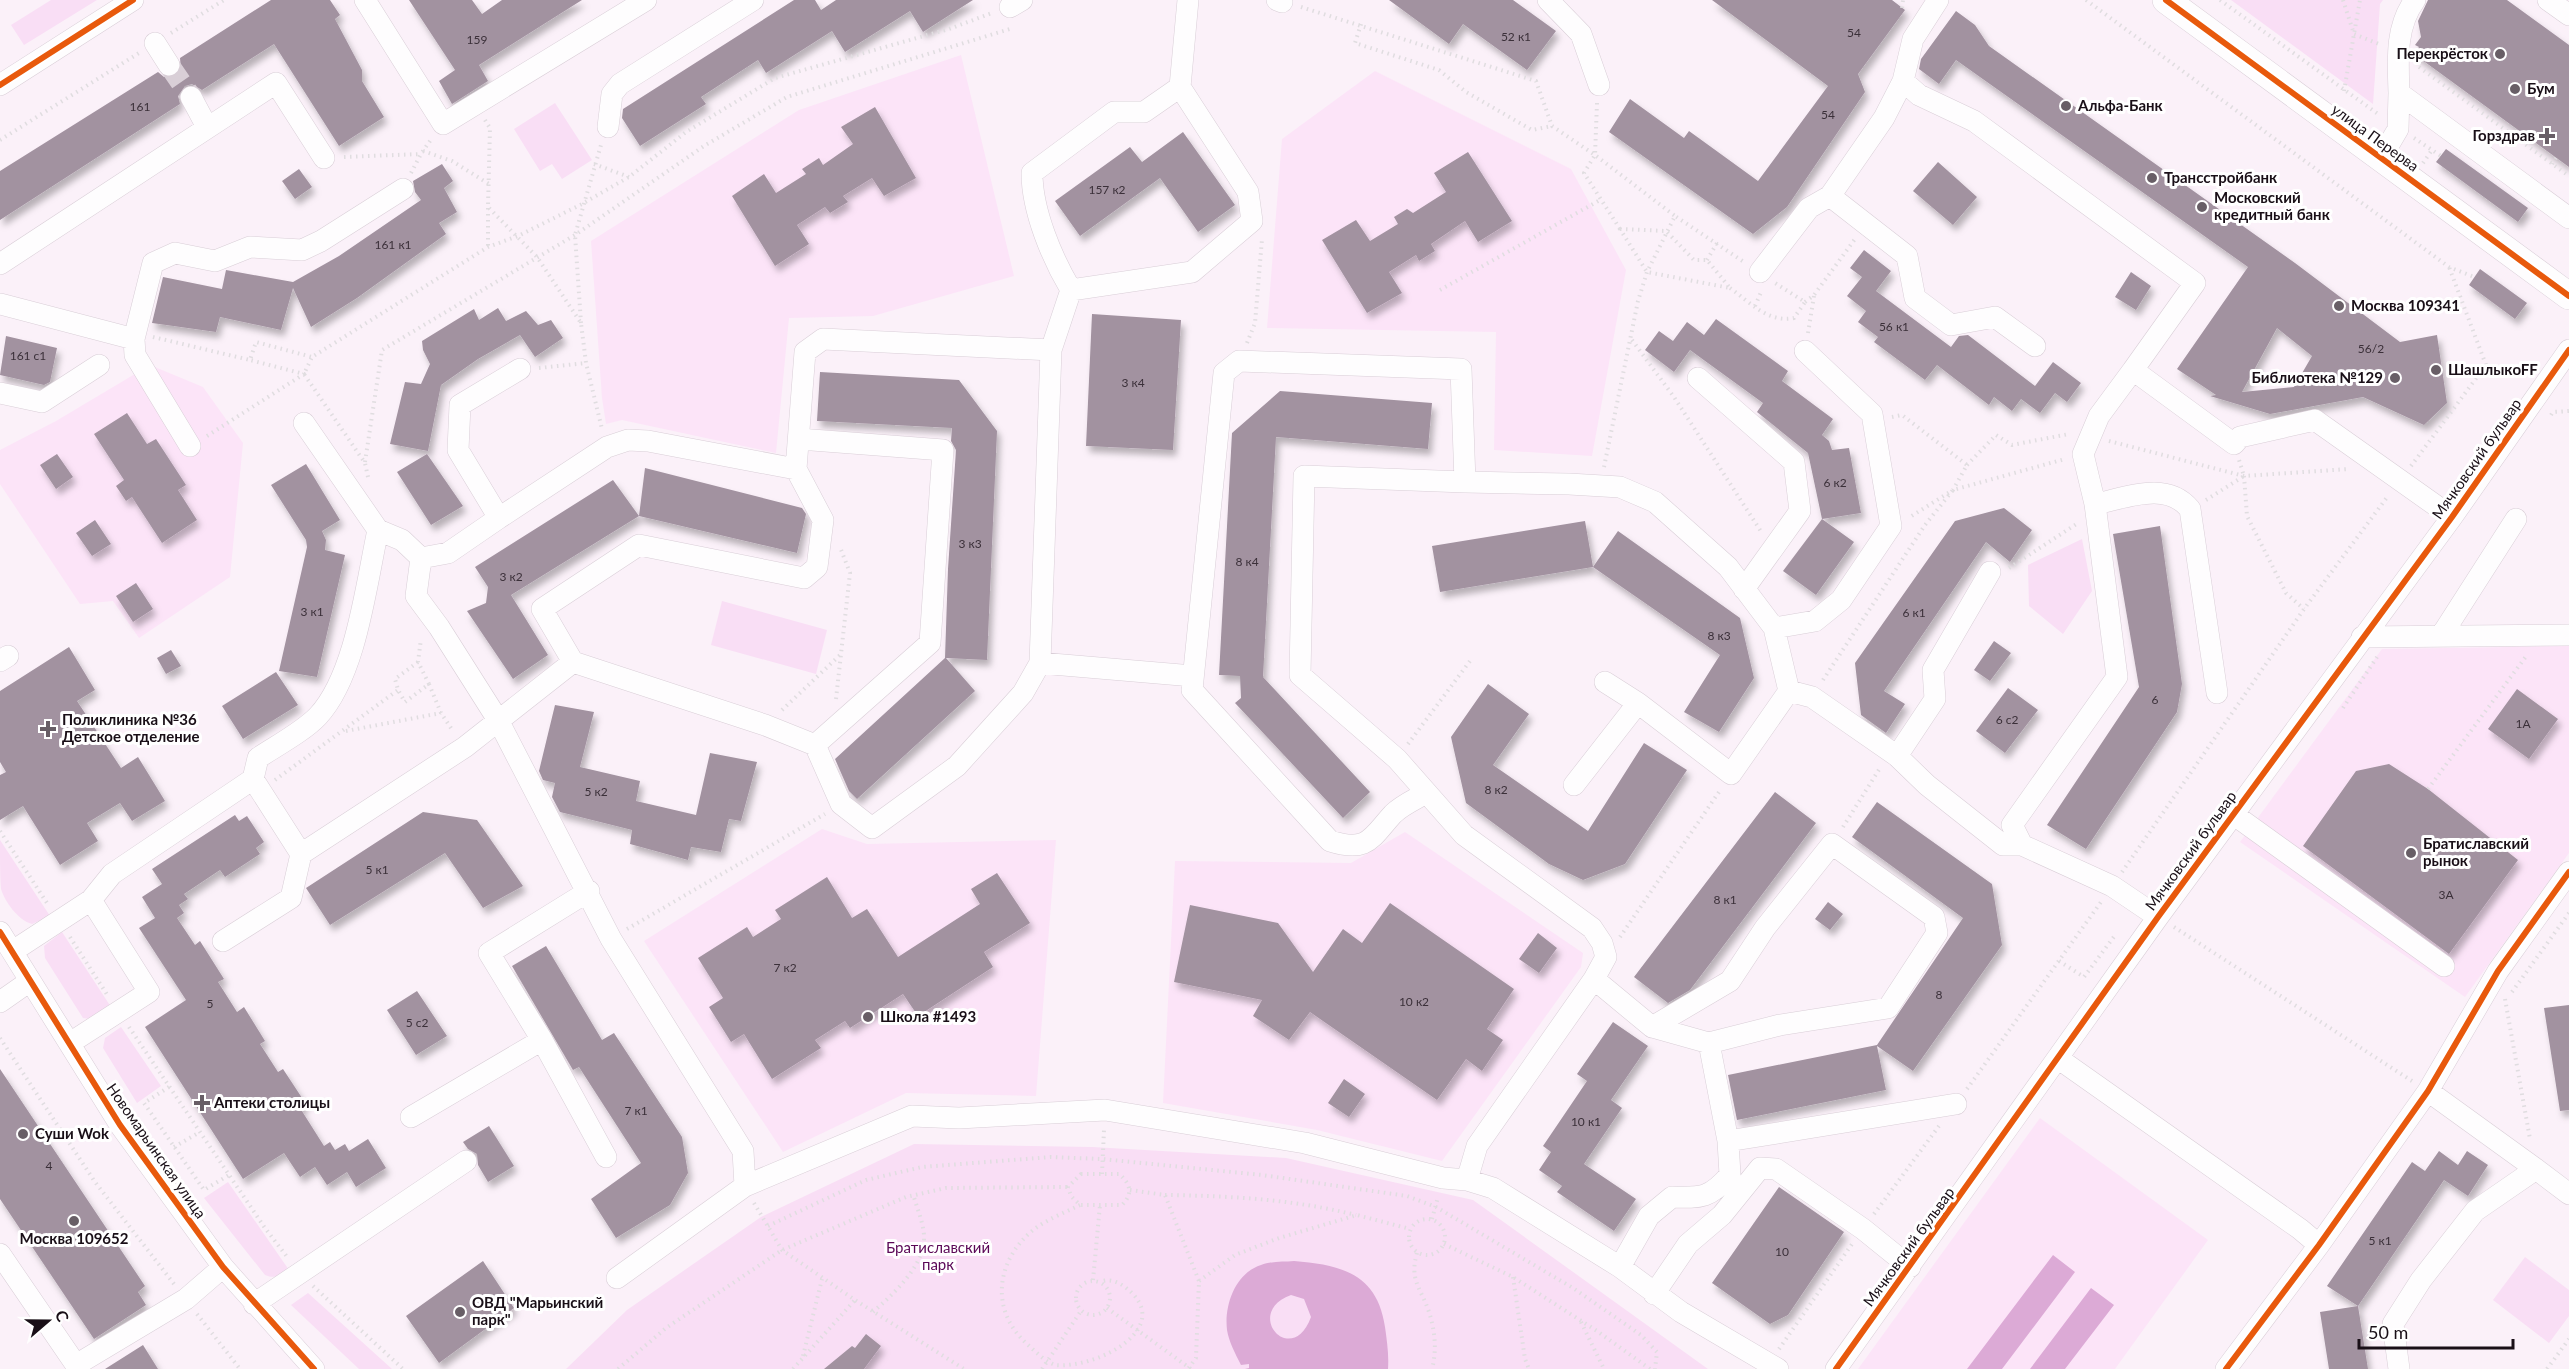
<svg xmlns="http://www.w3.org/2000/svg" width="2569" height="1369" font-family="Lato,sans-serif">
<defs>
<filter id="shadow"><feDropShadow dx="3.5" dy="6" stdDeviation="3" flood-color="#0004"/></filter>
</defs>
<rect width="100%" height="100%" fill="#fbf1f9"/>
<path fill="#fce4f8" d="M961,55L1014,276L873,316L789,318L776,453L622,420L606,424L602,398L591,241L799,110Z
M1375,71L1571,169L1626,270L1592,456L1494,450L1496,332L1267,328L1282,139Z
M150,365L203,387L243,443L230,577L139,638L113,601L80,604L0,484V450L56,421Z
M2569,646V853L2465,997L2240,842L2382,649Z
M822,829L867,844L1056,840L1036,1096L906,1093L783,1152L644,941Z
M1405,832L1583,953L1581,967L1442,1161L1317,1130L1163,1103L1175,861L1351,863Z
M2040,1118L2208,1240L2115,1369H1858Z"/>
<path fill="#f9def5" d="M51,0H97L24,45L11,25Z
M2231,0H2383L2380,4L2373,104Z
M555,103L592,160L562,179L552,164L540,171L514,129Z
M2082,539L2092,591L2063,634L2029,606L2028,565Z
M722,601L827,630L816,674L711,645Z
M0,840L50,916L32,924C18,920 5,902 1,889C0,878 0,853 0,840Z
M62,932L111,1007L90,1019L83,1018L45,958L44,946Z
M121,1027L161,1086L137,1103L103,1048L105,1038Z
M914,1144L1092,1147L1286,1158L1473,1200L1708,1369H566L627,1310L761,1217Z
M228,1182L289,1270C280,1276 275,1279 265,1275L204,1198Z
M2525,1257L2569,1290V1316L2549,1343L2493,1300Z
M308,1293L392,1369H359L291,1305Z"/>
<path fill="#dcaad6" fill-rule="evenodd" d="M2053,1255L2075,1272L2002,1369H1967Z
M1294,1261C1341,1265 1377,1273 1385,1327C1387,1341 1389,1355 1388,1369H1245L1249,1368V1364L1241,1365C1235,1353 1229,1342 1227,1330C1224,1304 1236,1273 1261,1265C1271,1261 1283,1262 1294,1261ZM1291,1295L1304,1299L1311,1317C1292,1369 1242,1313 1291,1295Z
M2091,1288L2114,1305L2065,1369H2030Z"/>
<path fill="#a292a0" fill-rule="evenodd" filter="url(#shadow)" d="M271,0H330L340,15L335,19L362,70V81L384,117L339,146L274,44L202,90L192,84L185,86L178,96L180,104L0,220V171L158,72L164,77L175,76L181,70L180,58Z
M409,0H472L482,14L502,0H582L479,65L488,81L452,104L439,81L455,70Z
M794,0H815L821,10L836,0H973L923,32L910,11L845,52L832,31L766,73L758,60L701,97L706,104L640,146L622,118L623,109Z
M1389,0H1513L1556,31L1527,70L1463,24L1449,44Z
M1712,0H1892L1905,10L1858,74L1865,92L1787,207L1753,234L1609,132L1630,99L1684,138L1689,131L1758,181L1828,86Z
M2428,0H2507L2569,45V167L2414,54L2419,47L2415,45L2421,37L2418,21Z
M1956,11L1975,25L1989,46L2295,263L2400,342L2437,335L2447,403L2424,425L2363,397L2270,414L2210,396L2216,395L2177,369L2248,267L1956,60L1939,84L1919,69L1921,59ZM2277,328L2312,356L2294,387L2242,392Z
M875,107L916,178L884,196L872,178L843,196L848,202L830,213L825,207L797,225L809,244L775,266L732,196L764,174L776,193L806,174L802,169L819,158L823,165L853,144L841,127Z
M1183,132L1235,205L1198,232L1160,178L1080,236L1055,201L1130,147L1142,162Z
M2446,149L2528,208L2518,222L2436,162Z
M1468,152L1512,221L1478,242L1465,221L1431,244L1435,251L1419,261L1416,255L1389,272L1402,293L1367,313L1322,240L1356,220L1370,241L1398,224L1394,217L1407,209L1413,213L1446,192L1434,173Z
M1938,162L1977,197L1953,225L1913,191Z
M442,164L453,181L444,188L457,212L439,223L446,234L357,298L311,327L293,288L281,330L220,317L216,332L152,323L163,277L222,289L226,270L293,282L339,256L421,200L415,192L413,181Z
M299,169L312,187L295,199L282,181Z
M1864,250L1891,271L1876,291L1951,347L1959,336L1968,335L2035,386L2053,362L2081,383L2067,402L2055,393L2040,413L2021,399L2012,411L1994,397L1989,405L1937,365L1925,380L1874,342L1878,337L1858,322L1866,311L1847,296L1862,277L1850,268Z
M2480,269L2527,303L2515,319L2469,285Z
M2131,272L2151,286L2136,310L2115,297Z
M498,308L506,321L526,311L538,325L551,320L563,338L535,357L520,335L478,359L441,385L428,451L390,444L405,382L421,384L430,364L423,350L422,341L474,309L479,320Z
M1092,314L1181,320L1173,450L1086,446Z
M1716,319L1788,371L1782,381L1833,419L1822,435L1829,441L1832,450L1849,448L1861,513L1822,519L1854,542L1816,595L1783,571L1822,519L1808,453L1757,412L1763,403L1690,350L1674,372L1645,350L1659,331L1673,341L1687,322L1704,335Z
M6,336L57,348L50,382L44,385L0,375Z
M820,372L959,380L997,431L987,660L946,658L975,691L857,799L849,791L835,759L945,658L948,569L956,450L951,441L952,428L817,421Z
M1280,391L1432,403L1428,449L1276,437L1263,677L1370,792L1343,818L1235,703L1241,698L1240,676L1219,675L1232,433Z
M127,413L147,444L156,439L186,485L178,490L197,520L162,543L132,497L126,501L116,486L124,480L94,434Z
M57,454L73,477L56,489L40,465Z
M427,454L463,506L431,525L397,472Z
M306,464L340,520L322,531L326,540L325,550L345,555L317,677L279,671L307,547L306,540L271,485Z
M645,468L802,508L806,514L797,553L639,516L511,595L548,655L513,679L467,611L486,603L488,587L475,567L613,480L639,516Z
M2004,508L2032,530L2010,562L1986,542L1884,691L1905,704L1886,733L1861,715L1855,663L1955,521Z
M95,520L111,544L92,556L76,533Z
M1585,521L1593,567L1440,592L1432,546Z
M2160,526L2182,684L2177,712L2086,849L2047,825L2139,687L2113,534Z
M1618,531L1740,618L1754,678L1719,732L1684,712L1720,655L1593,567Z
M136,583L153,609L133,622L116,596Z
M1994,641L2011,653L1990,681L1974,670Z
M69,647L95,690L77,701L121,768L138,757L165,801L132,821L120,803L87,823L98,841L60,865L23,806L0,820V775L6,772L0,762V691Z
M171,650L181,666L166,674L157,658Z
M276,672L298,705L243,739L222,706Z
M1488,684L1529,714L1493,765L1588,831L1644,743L1687,770L1625,864L1583,880L1549,864L1466,803L1451,737Z
M2008,688L2038,710L2005,753L1976,731Z
M2517,689L2558,719L2529,759L2488,729Z
M555,705L594,712L580,767L640,781L636,801L696,815L710,753L757,762L741,821L729,819L721,852L691,847L688,860L630,844L632,830L560,812L552,797L555,783L543,780L539,771Z
M2389,764L2428,789L2518,860L2449,954L2303,846L2356,771Z
M1775,792L1816,823L1690,990L1668,1003L1634,977Z
M1877,802L1992,884L2002,945L1913,1071L1877,1046L1886,1090L1737,1120L1728,1075L1877,1045L1963,918L1852,837Z
M423,812L477,820L523,886L483,908L445,853L330,925L306,888Z
M235,815L239,821L247,816L264,842L256,848L260,854L225,877L220,870L184,894L188,899L179,905L184,913L177,918L195,945L200,941L224,979L218,982L237,1012L244,1007L265,1041L260,1044L278,1072L283,1069L306,1104L300,1108L324,1146L330,1142L335,1150L345,1144L349,1151L368,1139L386,1168L356,1187L347,1172L327,1185L315,1167L300,1177L284,1153L243,1179L145,1027L186,1000L139,928L155,918L142,897L162,884L152,869Z
M997,873L1030,923L984,952L993,967L918,1016L903,994L850,1028L845,1021L815,1040L821,1048L772,1079L744,1034L731,1042L709,1007L723,998L698,958L747,927L753,937L781,919L775,910L827,877L852,918L867,909L898,957L980,904L971,889Z
M1828,902L1843,914L1830,930L1815,919Z
M1390,903L1514,989L1487,1029L1503,1040L1482,1071L1466,1059L1437,1100L1310,1012L1289,1040L1253,1016L1262,1000L1174,982L1190,905L1278,923L1313,972L1343,929L1362,943Z
M1538,933L1557,948L1539,973L1519,959Z
M546,946L602,1040L614,1033L682,1137L688,1173L670,1205L616,1238L591,1199L641,1163L579,1067L573,1070L512,966Z
M417,991L447,1036L416,1055L387,1010Z
M2569,1005V1110L2560,1111L2544,1008Z
M1613,1022L1648,1046L1611,1100L1622,1108L1584,1164L1636,1199L1614,1231L1557,1192L1562,1186L1539,1170L1551,1152L1543,1146L1587,1081L1577,1074Z
M0,1069L145,1286L138,1292L146,1305L94,1339L0,1199Z
M1344,1079L1365,1094L1349,1117L1328,1103Z
M489,1126L514,1166L488,1182L478,1165L477,1154L468,1149L463,1142Z
M2439,1151L2458,1165L2467,1151L2488,1165L2468,1196L2444,1180L2358,1306L2327,1286L2412,1162L2425,1171Z
M1779,1187L1844,1232L1788,1315L1770,1324L1712,1283Z
M483,1261L514,1308L439,1363L406,1316Z
M2358,1306L2368,1369H2329L2320,1312Z
M866,1334L881,1346L864,1369H824L852,1346L855,1348Z
M143,1345L158,1369H105Z"/>
<g fill="none" stroke-linecap="round" stroke-linejoin="round">
<path stroke="#d9cfd7" stroke-width="21" stroke-dasharray="21 10" stroke-linecap="butt" d="M169,65L191,97"/>
<defs>
<path id="minor" d="M365,0L443,124L646,0
M1277,0L1282,2
M1548,0L1581,34L1599,85
M2415,0C2395,27 2398,61 2399,93L2569,218
M2548,0L2569,15
M1010,7L1022,0
M155,43L169,65
M1903,81L1919,95L1974,121L2195,283L2133,370L2234,444L2240,437L2315,420L2452,517
M0,85L133,0
M191,97L207,127
M608,127L612,94L620,84L753,0
M2381,158L2398,129L2399,93
M1830,196L1907,256L1915,298L1951,325L1995,317L2035,346
M0,264L276,83L324,158
M1760,272L1809,208L1830,196L1884,118L1903,81L1913,39L1938,0
M1071,290L1192,272L1252,221L1248,192L1180,87
M0,304L134,339L135,355L190,446
M134,339L153,263L175,253L215,261L250,247L302,250L321,241L403,189
M2133,370L2099,416L2083,454L2095,504L2117,677L2012,825L2022,845L2112,886L2158,917
M1698,378L1794,462L1800,511L1744,589
M0,393L42,402L99,365
M1465,482L1304,476L1300,675L1397,759L1464,835L1592,928L1602,943L1606,957L1594,979L1477,1146L1467,1180
M2095,504C2126,498 2166,480 2190,509L2217,693
M499,518L607,447L628,440L648,441L796,469L805,352L823,339L1051,350L1071,290C1052,258 1032,211 1032,173L1114,112H1144L1180,87L1188,0
M378,530L402,540L421,558L448,553L499,518L458,450L460,405L520,369
M421,558L416,596L439,627L498,720L611,939L743,1151L745,1186
M2441,636L2516,519
M2362,637L2569,635
M0,661L8,656
M573,662L542,609L639,545L804,578L817,567L823,520L796,469
M1040,663L1193,676
M1605,682L1638,703L1731,774L1789,691L1774,628
M1789,691L1812,697L1897,756L1935,699L1933,670L1990,572
M815,745L841,804L872,828L957,766L1023,693L1040,663L1051,350
M1897,756L1927,785L2003,845H2022
M1574,785L1638,703
M1426,793C1416,799 1402,805 1393,814C1371,838 1368,853 1330,841L1192,690L1224,373L1239,361L1461,369L1465,482L1569,484L1620,487L1655,502L1728,567L1774,628L1815,621L1841,600L1891,526L1872,414L1805,351
M2233,814L2444,966
M301,854L465,747L573,662L765,725L815,745L930,643L943,450L799,439
M589,891L489,953L542,1040L606,1157
M0,932L120,1125L223,1267L314,1369
M223,941L291,898L301,854L253,779
M13,951L91,900L112,874L253,779L258,758C276,746 304,731 318,716C356,675 366,585 378,530L304,423
M1594,979L1652,1027L1730,981L1765,928L1832,844L1934,917L1937,933L1888,1008L1780,1025L1709,1043
M0,1002L30,981
M70,1043L149,992L91,900
M2059,1059L2300,1229L2319,1245
M411,1117L542,1040
M1728,1141L1956,1104
M2536,1169L2569,1194
M0,1254L76,1365
M1620,1267L1649,1216L1672,1197C1702,1198 1710,1198 1730,1175L1728,1141L1709,1043L1652,1027
M617,1278L745,1186L912,1116L959,1118L1105,1110L1305,1143L1443,1178L1467,1180L1493,1188L1620,1267L1681,1312L1778,1369
M1654,1294L1688,1244L1722,1215L1760,1168L1776,1169L1863,1229L1910,1267
M254,1304L466,1161
M76,1369V1365L186,1299L223,1267
M1836,1369L2158,917L2452,517L2569,350
M2226,1369L2319,1245L2428,1091L2498,971L2569,872
M2399,1369L2393,1324L2421,1280L2475,1211L2536,1169L2428,1091"/>
<path id="major" d="M2166,0L2569,296"/>
</defs>
<use href="#minor" stroke="#d9ced7" stroke-width="22"/>
<use href="#major" stroke="#d9ced7" stroke-width="28"/>
<path stroke="#e0dde0" stroke-width="4" stroke-dasharray="1.5 4.5" stroke-linecap="butt" d="M2086,0L2449,267L2474,277
M2220,0L2378,114
M2343,0L2354,34L2379,44
M1301,7L1536,81L1552,126L1595,155L1675,216
M1902,8L1903,0
M1361,24L1355,43L1439,70L1466,92L1532,130L1552,126
M171,33L224,0
M2419,67L2569,176
M2344,91L2360,0
M1597,103L1595,155L1584,173L1620,229
M485,120L490,128L488,207L537,257L581,323L586,363L602,429
M2414,138L2441,156
M0,140L139,53
M423,151L452,161L489,184
M344,157L421,154
M2423,163L2432,150
M594,164L629,177
M2552,164L2556,158
M411,173L421,154L432,138
M488,208V247
M1620,229L1666,231L1694,260H1707L1730,288L1647,272Z
M1707,260L1717,243
M1730,288C1751,303 1768,323 1794,318L1805,302L1775,283
M1440,290L1600,200
M1805,302L1814,295L1855,239
M1755,306L1762,290
M581,323L575,235L601,145
M1808,333L1814,296
M153,337L250,360L256,342L312,357
M1632,340L1674,397L1762,533
M1247,343L1255,323L1262,239
M539,368L586,363
M2551,415L2553,412L2569,411
M1892,417L1902,415L1967,465L1953,490L1910,517
M207,436L304,374L250,360
M2109,441L2244,476L2349,469
M365,462L382,350L575,235L704,146L787,97L1010,29
M1967,465L1996,435L2012,445L2069,434
M2411,466L2486,365L2449,267
M1604,467L1638,301L1647,272L1675,216L1744,262
M2244,476L2247,516L2286,593L2304,609
M368,477L365,463L304,374L312,357L488,247L518,236L582,204L629,177L686,132L775,78L949,29L992,13
M2206,500L2244,476L2239,460
M2009,568L2078,523
M418,662L395,679L398,690L405,702L429,684L418,662L421,639
M1823,680L1925,525L1953,490L2065,459
M429,684L441,713L453,731
M836,699L850,573L840,547
M2343,708L2377,657
M782,710L840,655
M346,731L441,713
M1408,744L1470,661
M275,780L398,690
M2428,789L2527,655
M1843,827L1880,768
M0,831L49,906
M2122,872L2304,609L2388,496
M2174,927L2412,1081
M627,929L825,814
M70,937L108,996
M1620,937L1721,789
M2059,961L2084,977L2116,934
M2512,992L2569,913
M2505,999L2530,1139
M129,1027L265,1228L288,1258
M0,1038L95,1182L174,1284
M169,1087L144,1103L204,1190L229,1175
M1967,1089L2101,902
M174,1147L200,1132
M1081,1174H1119C1131,1184 1133,1194 1122,1205H1080L1071,1196L1068,1187Z
M1102,1174L1104,1130
M1130,1190L1165,1195L1199,1281L1196,1358L1188,1369
M1165,1195C1232,1196 1291,1199 1356,1215
M754,1203L782,1250L855,1300L964,1369
M1080,1205C1064,1213 1045,1220 1032,1231C996,1261 990,1310 1026,1343C1035,1351 1044,1361 1055,1365C1097,1369 1178,1327 1125,1287C1118,1282 1109,1278 1100,1282
M1874,1214L1939,1126
M1409 1237a18 18 0 1 1 36 0a18 18 0 1 1-36 0Z
M1432,1219L1438,1197
M768,1226L866,1180L922,1167L1051,1157L1102,1159L1262,1175L1407,1196L1436,1207L1573,1288L1641,1335L1657,1352L1655,1369
M1444,1244L1513,1277L1597,1331L1650,1369
M1417,1253C1409,1280 1421,1288 1429,1312C1435,1331 1437,1350 1432,1369
M1513,1277L1525,1359L1529,1369
M1093,1280L1100,1205
M1076 1298a17 17 0 1 1 34 0a17 17 0 1 1-34 0Z
M1199,1281L1235,1255L1279,1238L1357,1215L1410,1229
M313,1286L403,1369
M1107,1308L1191,1369
M873,1312C893,1294 926,1265 924,1235C923,1222 917,1208 913,1194
M197,1314L240,1369
M1581,1322L1604,1369
M1779,1349L1852,1244
M803,1356L822,1279
M618,1369L666,1328L782,1250L906,1197L946,1188L1068,1187
M793,1369L855,1300
M1042,1369L1081,1311
M2547,1369L2569,1339"/>
<use href="#minor" stroke="#fefdfe" stroke-width="21"/>
<use href="#major" stroke="#fefdfe" stroke-width="27"/>
<defs>
<path id="cycleway" d="M2166,0L2569,296
M0,85L133,0
M0,932L120,1125L223,1267L314,1369
M1836,1369L2158,917L2452,517L2569,350
M2226,1369L2319,1245L2428,1091L2498,971L2569,872"/>
</defs>
<use href="#cycleway" stroke="#fff" stroke-width="10"/>
<use href="#cycleway" stroke="#e8590c" stroke-width="6"/>
</g>
<g fill="#685e66" stroke="#fff" stroke-width="2">
<circle cx="2500" cy="54" r="6"/>
<circle cx="2515" cy="89" r="6"/>
<circle cx="2066" cy="106" r="6"/>
<path d="M2544 127h6v6h6v6h-6v6h-6v-6h-6v-6h6z"/>
<circle cx="2152" cy="178" r="6"/>
<circle cx="2202" cy="207" r="6"/>
<circle cx="2339" cy="306" r="6"/>
<circle cx="2436" cy="370" r="6"/>
<circle cx="2395" cy="378" r="6"/>
<path d="M45 720h6v6h6v6h-6v6h-6v-6h-6v-6h6z"/>
<circle cx="2411" cy="853" r="6"/>
<circle cx="868" cy="1017" r="6"/>
<path d="M199 1094h6v6h6v6h-6v6h-6v-6h-6v-6h6z"/>
<circle cx="23" cy="1134" r="6"/>
<circle cx="74" cy="1221" r="6"/>
<circle cx="460" cy="1312" r="6"/>
</g>
<g text-anchor="middle" stroke-width="6" stroke-linejoin="round" paint-order="stroke">
<g font-size="12" fill="#3b3039">
<text x="1854" y="37">54</text>
<text x="1516" y="41">52 к1</text>
<text x="477" y="44">159</text>
<text x="140" y="111">161</text>
<text x="1828" y="119">54</text>
<text x="1107" y="194">157 к2</text>
<text x="393" y="249">161 к1</text>
<text x="1894" y="331">56 к1</text>
<text x="2371" y="353">56/2</text>
<text x="28" y="360">161 с1</text>
<text x="1133" y="387">3 к4</text>
<text x="1835" y="487">6 к2</text>
<text x="970" y="548">3 к3</text>
<text x="1247" y="566">8 к4</text>
<text x="511" y="581">3 к2</text>
<text x="312" y="616">3 к1</text>
<text x="1914" y="617">6 к1</text>
<text x="1719" y="640">8 к3</text>
<text x="2155" y="704">6</text>
<text x="2007" y="724">6 с2</text>
<text x="2523" y="728">1А</text>
<text x="1496" y="794">8 к2</text>
<text x="596" y="796">5 к2</text>
<text x="377" y="874">5 к1</text>
<text x="2446" y="899">3А</text>
<text x="1725" y="904">8 к1</text>
<text x="785" y="972">7 к2</text>
<text x="1939" y="999">8</text>
<text x="1414" y="1006">10 к2</text>
<text x="210" y="1008">5</text>
<text x="417" y="1027">5 с2</text>
<text x="636" y="1115">7 к1</text>
<text x="1586" y="1126">10 к1</text>
<text x="49" y="1170">4</text>
<text x="2380" y="1245">5 к1</text>
<text x="1782" y="1256">10</text>
</g>
<g font-size="15" font-weight="bold" fill="#190f17" stroke="#fff" text-anchor="start">
<text x="2488" y="59" text-anchor="end">Перекрёсток</text>
<text x="2527" y="94">Бум</text>
<text x="2078" y="111">Альфа-Банк</text>
<text x="2535" y="141" text-anchor="end">Горздрав</text>
<text x="2164" y="183">Трансстройбанк</text>
<text x="2214" y="203">Московский<tspan x="2214" dy="17">кредитный банк</tspan></text>
<text x="2351" y="311">Москва 109341</text>
<text x="2448" y="375">ШашлыкoFF</text>
<text x="2383" y="383" text-anchor="end">Библиотека №129</text>
<text x="62" y="725">Поликлиника №36<tspan x="62" dy="17">Детское отделение</tspan></text>
<text x="2423" y="849">Братиславский<tspan x="2423" dy="17">рынок</tspan></text>
<text x="880" y="1022">Школа #1493</text>
<text x="214" y="1108">Аптеки столицы</text>
<text x="35" y="1139">Суши Wok</text>
<text x="74" y="1244" text-anchor="middle">Москва 109652</text>
<text x="472" y="1308">ОВД "Марьинский<tspan x="472" dy="17">парк"</tspan></text>
</g>
<g font-size="15" fill="#190f17" stroke="#fff">
<text transform="translate(2375 138) rotate(36)" y="5">улица Перерва</text>
<text transform="translate(2477 459) rotate(-55)" y="5">Мячковский бульвар</text>
<text transform="translate(2191 851) rotate(-54)" y="5">Мячковский бульвар</text>
<text transform="translate(156 1151) rotate(55)" y="5">Новомарьинская улица</text>
<text transform="translate(1909 1247) rotate(-54)" y="5">Мячковский бульвар</text>
</g>
<g font-size="15" fill="#5b0857" stroke="#fff">
<text x="938" y="1253">Братиславский<tspan x="938" dy="17">парк</tspan></text>
</g>
</g>
<g transform="translate(48 1321) rotate(70)" stroke="#ffffff" stroke-width="4.5" paint-order="stroke">
<path d="M0-4.5L10 22L0 15L-10 22Z" fill="#190f17"/>
<text y="-9" font-size="16" font-weight="bold" text-anchor="middle" fill="#190f17">С</text>
</g>
<path d="M2359 1339v9h154v-9" fill="none" stroke="#190f17" stroke-width="3"/>
<text x="2368" y="1339" font-size="18" fill="#190f17" stroke="#ffffff" stroke-width="4.5" paint-order="stroke">50 m</text>
</svg>
